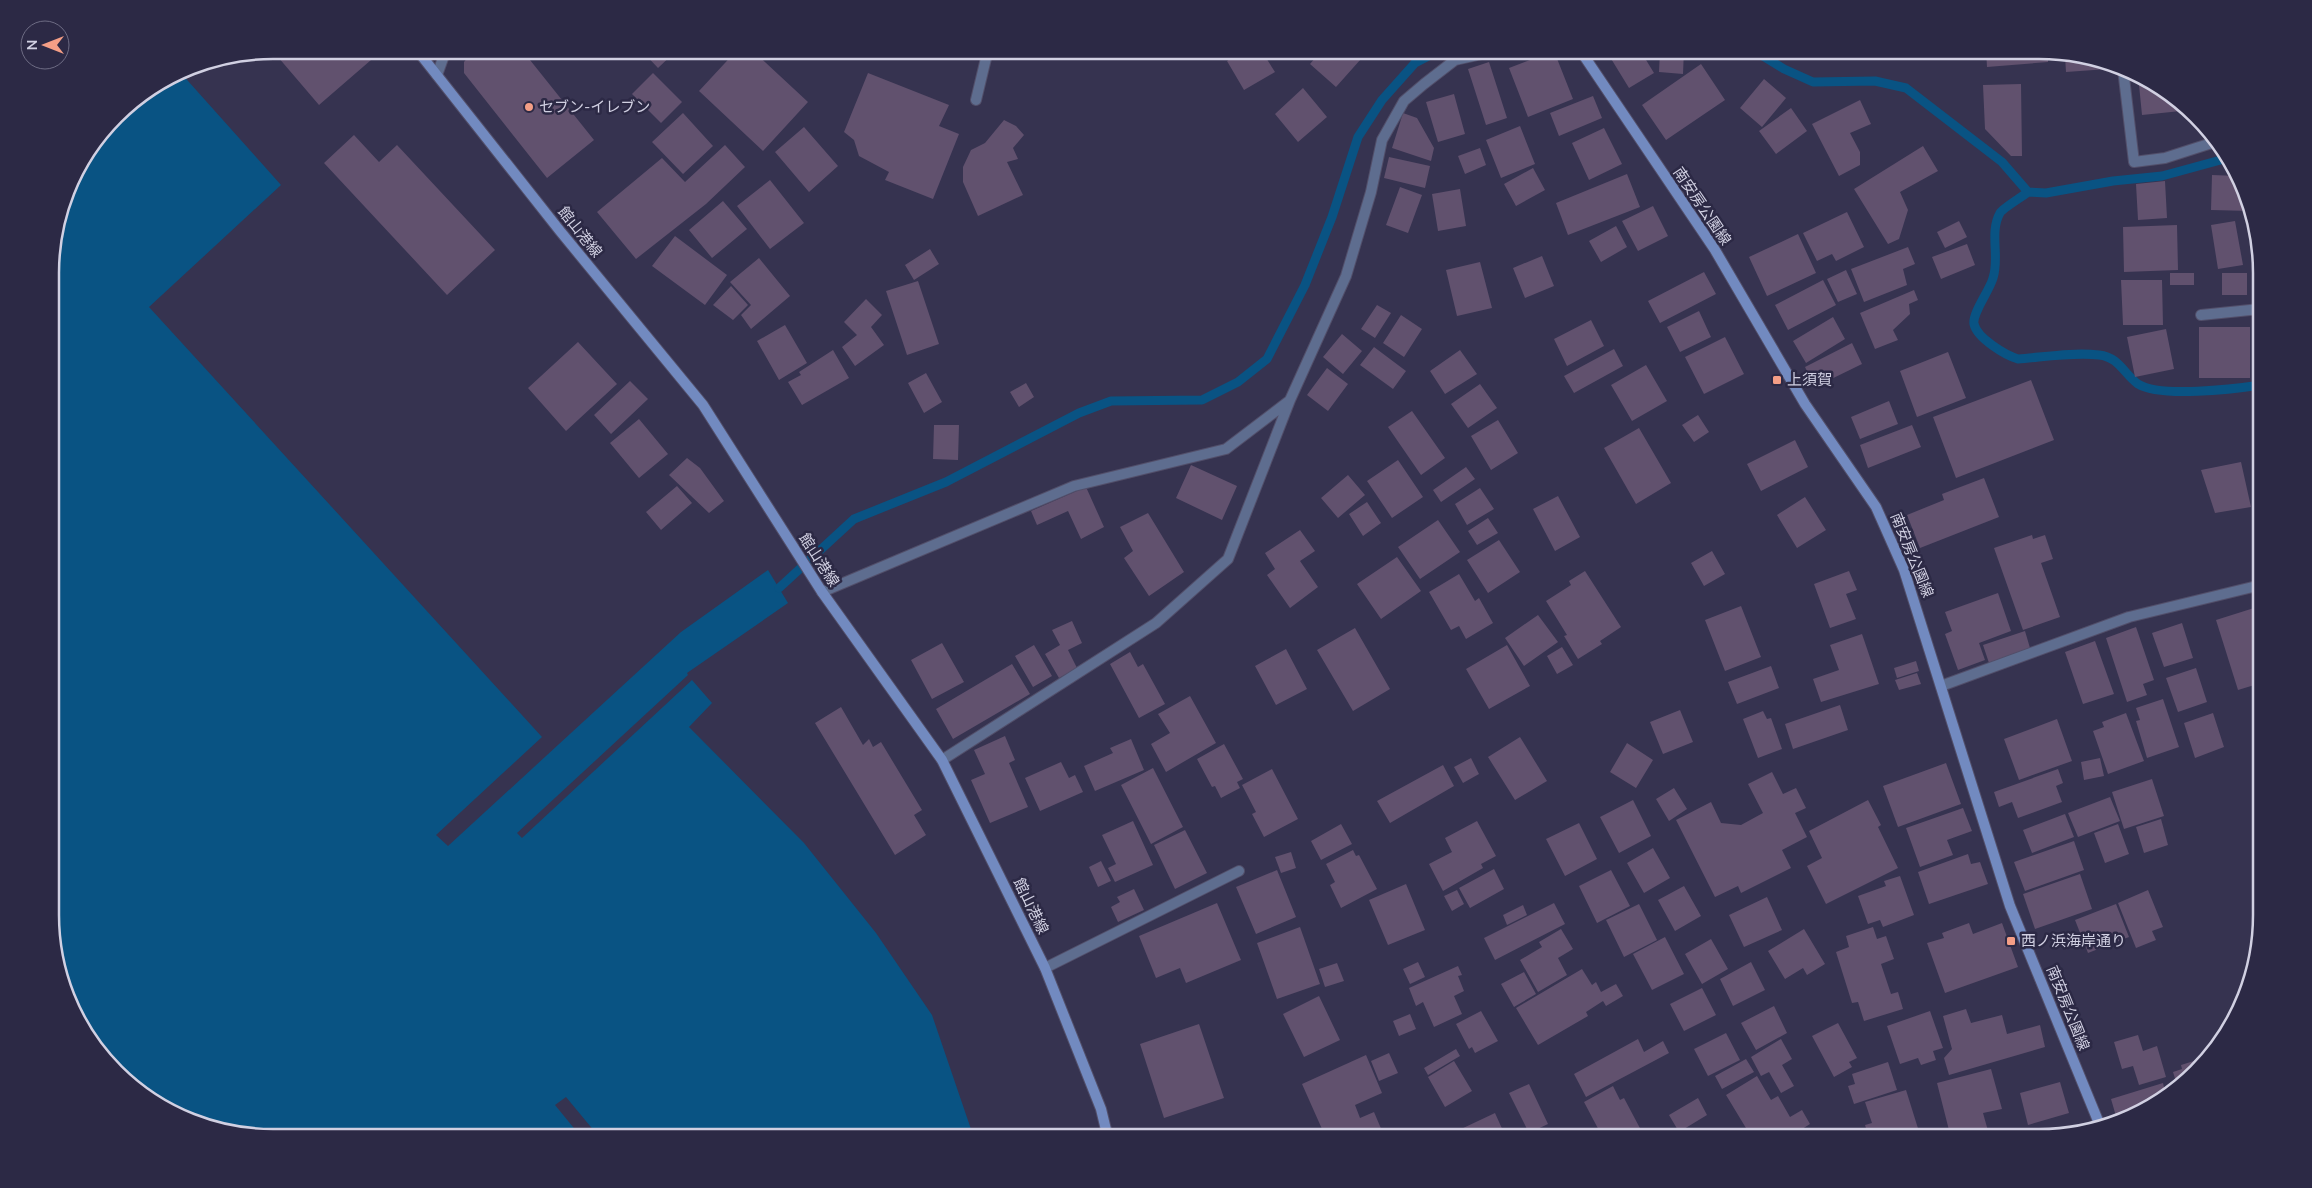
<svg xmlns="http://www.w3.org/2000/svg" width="2312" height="1188" font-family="'Nunito Sans','Noto Sans JP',sans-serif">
<rect width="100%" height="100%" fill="#363350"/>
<path fill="#095383" d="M180,72L281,185L149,307L542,737L436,835L448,846L681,632L768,570L788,603L687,673L688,675L517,833L522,838L692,680L712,703L689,727L804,843L876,933L932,1015L974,1138H600L566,1097L555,1105L582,1138H273L175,1115L96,1051L67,1000L52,945L51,258L73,175L126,105Z"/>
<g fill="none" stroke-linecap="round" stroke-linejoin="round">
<path stroke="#095383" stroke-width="9" d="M1753,50L1784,69L1813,82L1875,81L1906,88L2002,162L2028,192L2046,193L2113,181L2162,176L2228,158
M2028,192C2022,197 2003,208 2000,213C1989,232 2000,258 1993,278C1990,290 1972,313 1974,324C1977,338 2005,355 2018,359C2044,357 2073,352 2099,355C2119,357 2124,374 2138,384C2160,398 2234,389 2261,385
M779,588L854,519L946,482L1079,413L1111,401L1202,400L1238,382L1267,359L1305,285L1332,217L1358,137L1382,100L1415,63L1440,50"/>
</g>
<path fill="#61516e" d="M272,50H362L371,60L319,105Z
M474,50H522L594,140L547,178L464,73V62Z
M641,50H677L658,68Z
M737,50H752L808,102L763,151L699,91Z
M1245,50H1261L1275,72L1244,90L1227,61Z
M1322,50H1369L1336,87L1310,64Z
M1621,50H1640L1654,73L1629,88L1610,57Z
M1660,50H1684L1683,74L1659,72Z
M1986,50H2039L2048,52V62L1987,67Z
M1554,51L1573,99L1528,117L1509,68Z
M2065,56L2108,66V69L2066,72Z
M1489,62L1507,118L1486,125L1468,69Z
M1701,64L1725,100L1666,140L1642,105Z
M653,73L682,102L661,123L632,94Z
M868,73L949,105L939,126L959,134L933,199L885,180L889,172L859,156L854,140L844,132Z
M1764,79L1786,98L1762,127L1740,108Z
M2021,84L2022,156H2011L1985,129L1983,85Z
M2151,84L2181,109V111L2142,115L2139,85Z
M1303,88L1327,117L1298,142L1275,114Z
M1454,94L1465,134L1438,142L1426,102Z
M1593,96L1602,118L1559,136L1550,113Z
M1860,100L1871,124L1850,133L1860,152V165L1839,176L1812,124Z
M1791,108L1807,131L1776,154L1759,131Z
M683,113L713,146L683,174L652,142Z
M1403,113L1417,118L1434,148L1431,161L1392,148Z
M1004,120L1016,126L1024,135L1013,148L1018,159L1007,162L1023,195L978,216L963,182V167L971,150L985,143Z
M1520,126L1535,164L1501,178L1486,140Z
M804,127L838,166L809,192L775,152Z
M1604,128L1622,164L1589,180L1572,143Z
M354,135L379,162L397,145L495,250L447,295L324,163Z
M725,145L745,167L706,204L636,259L597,212L662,158L685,182Z
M1923,146L1938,171L1900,192L1908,210L1899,239L1888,244L1854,189Z
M1480,148L1486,165L1465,174L1458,156Z
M1389,157L1430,166L1425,188L1384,178Z
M1533,168L1545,190L1516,206L1504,184Z
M1627,174L1640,207L1568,235L1556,203Z
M2212,175L2238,176L2245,188L2251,211L2211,210Z
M770,180L804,223L770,249L737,206Z
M2165,181L2167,218L2138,220L2136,184Z
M1400,187L1422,195L1408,233L1386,225Z
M1460,189L1466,226L1438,231L1432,194Z
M723,201L747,229L712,258L689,230Z
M1653,206L1668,236L1638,251L1622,221Z
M1847,212L1864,247L1836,261L1832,254L1817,261L1803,233Z
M1959,221L1967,237L1945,248L1937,232Z
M2235,221L2243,265L2218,269L2211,225Z
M2177,225L2178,270L2124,272L2123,227Z
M1616,226L1627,247L1601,262L1589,241Z
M1798,234L1816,273L1767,296L1749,257Z
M675,236L727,275L705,305L652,266Z
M1967,244L1975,265L1941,279L1932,257Z
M1908,247L1915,264L1903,269L1907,285L1864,302L1851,269Z
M930,249L939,264L914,280L905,265Z
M1542,256L1554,286L1525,298L1513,268Z
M759,258L790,296L751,329L741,315L751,305L730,282Z
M1480,262L1492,308L1457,316L1446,270Z
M1846,270L1857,294L1838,302L1827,279Z
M1704,272L1716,294L1660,323L1648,301Z
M2170,273H2194V285H2170Z
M2222,273H2247V295H2222Z
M1823,280L1836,305L1788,330L1775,305Z
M2121,280H2162L2163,325H2123Z
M918,281L939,344L907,355L886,291Z
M731,286L748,305L733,320L713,305Z
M1914,290L1918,300L1909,304L1910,314L1893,330L1898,340L1875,349L1860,313Z
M866,299L882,315L871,327L884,345L855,366L842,347L857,335L844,322Z
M1377,305L1391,313L1375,338L1361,329Z
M1699,311L1711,337L1680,352L1667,327Z
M1401,315L1422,329L1404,357L1383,343Z
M1833,317L1845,339L1806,363L1793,341Z
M1591,320L1604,346L1567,366L1554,339Z
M785,325L807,363L779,380L757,341Z
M2199,327H2250V378H2199Z
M2166,329L2174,369L2135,377L2127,337Z
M1342,334L1362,351L1343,374L1323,357Z
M1725,337L1744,374L1704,394L1685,357Z
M578,342L617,384L566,431L528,388Z
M1852,343L1862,364L1815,387L1805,367Z
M1374,347L1406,371L1393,389L1360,365Z
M1614,349L1623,366L1574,393L1564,376Z
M833,350L849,378L802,405L788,382L801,375L799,372Z
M1460,350L1477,374L1445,394L1430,371Z
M1948,352L1966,398L1917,417L1900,371Z
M1646,365L1667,401L1632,421L1611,385Z
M1327,368L1348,384L1328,411L1307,395Z
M926,373L942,402L924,413L908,383Z
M2031,380L2054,440L1956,478L1933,417Z
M630,381L648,399L611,434L594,415Z
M1026,383L1034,397L1019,407L1010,392Z
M1480,384L1497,408L1468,428L1451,404Z
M1889,401L1898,424L1860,439L1851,417Z
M1412,411L1445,458L1421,475L1388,427Z
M1698,415L1709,432L1694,442L1682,425Z
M639,419L668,454L639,478L610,443Z
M1498,420L1518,453L1491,470L1471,436Z
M934,425H959L958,460L933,459Z
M1912,425L1921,447L1868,468L1860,445Z
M1639,428L1671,483L1636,504L1604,448Z
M1795,440L1808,467L1761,491L1747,464Z
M687,458L700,468L724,501L709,513L669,475Z
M1398,460L1423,497L1392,518L1367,481Z
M2241,462L2251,507L2215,513L2201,470Z
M1191,465L1237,486L1222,520L1176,498Z
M1466,467L1475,479L1441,502L1433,490Z
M1348,475L1365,495L1338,518L1321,498Z
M1984,478L1999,517L1920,548L1907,515L1944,500L1942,494Z
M677,486L692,503L661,530L646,512Z
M1086,487L1104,527L1081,539L1068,511L1037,525L1031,511Z
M1480,488L1494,509L1467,525L1455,504Z
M1558,496L1580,537L1555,551L1533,509Z
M1805,497L1826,530L1797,548L1777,515Z
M1367,502L1381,523L1363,536L1349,514Z
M1148,513L1184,572L1149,596L1124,558L1133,551L1120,527Z
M1488,518L1498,533L1477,545L1468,531Z
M1438,520L1460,552L1420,579L1398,547Z
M1300,530L1315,551L1300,561L1318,587L1290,608L1267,575L1275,569L1265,553Z
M2032,535L2033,539L2045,535L2053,559L2041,563L2060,617L2023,630L1994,548Z
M1499,540L1520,572L1488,593L1467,560Z
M1712,551L1725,574L1704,586L1691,563Z
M1397,557L1421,591L1381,619L1357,584Z
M1585,571L1621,627L1600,641L1602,644L1578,659L1564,636L1567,635L1546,601L1571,585L1569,581Z
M1849,571L1857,590L1846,594L1856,619L1830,628L1814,584Z
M1459,574L1475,601L1479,598L1493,623L1466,639L1459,626L1451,630L1429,592Z
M1998,593L2011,631L1979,643L1985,660L1958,670L1945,634L1952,631L1945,612Z
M1741,606L1761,657L1725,671L1705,620Z
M2254,608L2261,630V640L2257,641L2261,654V683L2238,690L2216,620Z
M1538,615L1558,642L1524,666L1505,638Z
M1072,621L1082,643L1068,650L1077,668L1059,678L1045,654L1060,645L1052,630Z
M2182,623L2193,658L2164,667L2152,633Z
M2136,627L2154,680L2143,684L2147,695L2127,702L2106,638Z
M1355,628L1390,689L1353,711L1317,650Z
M2025,631L2030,648L1989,663L1983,645Z
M1862,634L1879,684L1821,702L1813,679L1839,670L1830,645Z
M2095,641L2114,694L2083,704L2065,652Z
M942,643L964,682L932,699L911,660Z
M1034,645L1052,676L1033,687L1015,656Z
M1507,645L1530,686L1489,709L1466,669Z
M1562,647L1573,665L1557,674L1547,656Z
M1286,649L1307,689L1276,705L1255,666Z
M1130,652L1138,667L1143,664L1165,704L1139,718L1110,664Z
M1916,661L1919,671L1897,678L1894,668Z
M1012,664L1030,694L953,739L936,709Z
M1771,666L1779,688L1737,704L1728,682Z
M2196,668L2207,702L2178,712L2166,678Z
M1917,673L1921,684L1899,690L1895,680Z
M1190,696L1216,743L1166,772L1151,744L1170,733L1158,714Z
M2163,699L2179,747L2147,758L2136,721L2140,720L2136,708Z
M1840,705L1848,730L1793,749L1785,724Z
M841,707L863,745L869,739L873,747L881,742L922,810L914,815L926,835L895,855L815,723Z
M1680,710L1693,742L1663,754L1650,722Z
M1763,711L1767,719L1771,718L1782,749L1758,758L1743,719Z
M2126,713L2144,761L2108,774L2093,731L2104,727L2102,722Z
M2213,713L2224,747L2195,758L2184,723Z
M2057,719L2072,761L2019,780L2004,739Z
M1005,736L1015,760L1009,763L1028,807L990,823L971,780L985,774L974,750Z
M1520,737L1547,781L1515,800L1488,757Z
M1131,739L1144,770L1095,791L1084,766L1113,753L1110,748Z
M1627,743L1653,760L1636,788L1610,772Z
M1224,744L1243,779L1237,782L1240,788L1221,798L1215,786L1212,787L1197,759Z
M1471,758L1479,774L1463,783L1454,767Z
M2100,758L2104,776L2084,780L2081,762Z
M1061,762L1069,778L1075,775L1083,792L1040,811L1025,778Z
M1946,763L1961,804L1898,827L1883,786Z
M1443,765L1454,786L1390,823L1377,801Z
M1153,768L1183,827L1151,844L1121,785Z
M1272,769L1298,819L1264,837L1252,814L1256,812L1242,785Z
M2058,769L2063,783L2056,786L2062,802L2018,818L2012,802L1999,807L1994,792Z
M1772,772L1783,794L1796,788L1806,808L1795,813L1807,837L1782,850L1791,868L1741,893L1738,886L1715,897L1676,820L1711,802L1721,823L1741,825L1763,813L1748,784Z
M2152,779L2164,816L2124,829L2112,792Z
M1674,788L1687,809L1669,821L1656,799Z
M2110,797L2120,821L2078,837L2068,813Z
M1633,800L1651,836L1619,853L1600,817Z
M1868,800L1881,825L1878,827L1898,868L1826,904L1807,866L1822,858L1809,831Z
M1963,808L1972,831L1947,840L1953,855L1920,867L1906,828Z
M2065,814L2074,837L2032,853L2023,830Z
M2161,819L2168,845L2144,853L2136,827Z
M1133,821L1153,865L1115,882L1108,868L1116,864L1102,835Z
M1477,821L1496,856L1481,864L1483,868L1443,891L1429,864L1452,852L1445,838Z
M1579,823L1597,859L1565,876L1546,839Z
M1341,824L1352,844L1321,860L1311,841Z
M2118,824L2129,854L2105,863L2094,833Z
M1185,830L1207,873L1175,889L1154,845Z
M2074,841L2084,870L2025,891L2014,862Z
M1653,848L1670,878L1644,893L1627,863Z
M1353,850L1356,856L1359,855L1377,889L1341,908L1330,885L1335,882L1326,864Z
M1291,852L1296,868L1281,873L1275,857Z
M1968,854L1971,864L1980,862L1988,884L1929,904L1918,872Z
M1101,861L1111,881L1098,887L1089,867Z
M1494,869L1504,889L1470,908L1459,888Z
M1277,870L1296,917L1256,934L1236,887Z
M1611,870L1630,906L1597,923L1579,886Z
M2080,874L2092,909L2035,929L2023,894Z
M1900,876L1914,915L1883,927L1880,920L1868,924L1858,896L1886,886L1884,881Z
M1406,884L1425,930L1388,945L1369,900Z
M1684,886L1701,916L1675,931L1658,900Z
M1134,889L1144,910L1118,922L1111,907L1120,902L1117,897Z
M1457,890L1464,904L1452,911L1444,896Z
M2148,890L2163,927L2152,931L2156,940L2136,948L2118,903Z
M1767,897L1782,930L1744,947L1729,915Z
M1217,903L1241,960L1186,983L1180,968L1156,978L1139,936Z
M1554,903L1565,924L1495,960L1484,938Z
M1639,904L1657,940L1624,957L1606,920Z
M2116,904L2129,937L2088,953L2075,920Z
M1523,905L1527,915L1507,925L1503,915Z
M1969,923L1973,934L2002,923L2018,967L1945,993L1927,943L1944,938L1942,933Z
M1300,927L1320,984L1277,999L1257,943Z
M1873,927L1877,939L1886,936L1894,959L1881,964L1891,994L1898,992L1903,1009L1864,1021L1858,1002L1852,1003L1836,952L1849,947L1846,936Z
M1561,929L1573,949L1558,958L1567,975L1538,992L1520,960L1542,947L1539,942Z
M1804,929L1825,964L1807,975L1803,968L1785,979L1768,951Z
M1665,937L1684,974L1652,990L1633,954Z
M1711,939L1728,969L1702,984L1685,954Z
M1418,962L1425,977L1410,984L1403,969Z
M1751,962L1765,990L1733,1006L1720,979Z
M1337,963L1344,981L1325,987L1319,969Z
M1458,966L1462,975L1458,976L1464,991L1454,996L1462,1014L1434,1027L1423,1002L1416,1006L1409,988Z
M1582,969L1592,985L1596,982L1601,992L1616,984L1623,996L1606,1006L1603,1001L1586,1012L1588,1016L1538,1045L1516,1008Z
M1524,972L1536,994L1514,1007L1501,984Z
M1702,988L1716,1015L1684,1031L1670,1004Z
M1319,996L1340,1040L1304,1057L1283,1014Z
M1774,1006L1787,1033L1756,1050L1741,1023Z
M1966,1009L1971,1023L2002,1015L2007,1034L2040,1025L2045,1047L1949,1075L1944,1058L1952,1049L1943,1016Z
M1481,1011L1498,1041L1475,1053L1472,1047L1469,1049L1456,1024Z
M1930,1011L1943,1048L1933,1051L1936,1060L1921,1065L1918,1058L1900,1064L1887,1026Z
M1410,1014L1416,1029L1399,1036L1393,1021Z
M1838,1023L1857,1058L1849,1062L1852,1067L1834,1077L1812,1036Z
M1199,1024L1224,1098L1164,1118L1140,1044Z
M1726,1033L1740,1060L1708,1076L1694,1049Z
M2138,1035L2143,1051L2157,1046L2166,1077L2139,1085L2133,1066L2122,1069L2114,1042Z
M1638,1039L1644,1052L1663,1041L1669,1053L1586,1097L1574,1074Z
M1781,1039L1792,1059L1782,1065L1794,1086L1781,1093L1769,1072L1761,1076L1751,1057Z
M1456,1049L1460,1056L1428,1075L1424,1068Z
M1389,1053L1398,1073L1379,1081L1371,1061Z
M1366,1055L1382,1093L1355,1105L1360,1118L1374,1112L1385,1138H1326L1302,1084Z
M1746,1059L1754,1072L1722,1089L1715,1076Z
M2197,1060L2199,1069L2178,1088L2173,1072L2182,1069L2181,1065Z
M1454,1061L1472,1091L1445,1107L1428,1077Z
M1888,1062L1897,1090L1854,1104L1848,1086L1855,1084L1852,1074Z
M1991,1069L2002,1109L1983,1113L1990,1138H1951L1937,1083Z
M1757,1076L1771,1100L1778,1096L1790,1117L1802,1110L1810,1124L1788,1138H1752L1726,1095Z
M2060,1082L2069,1113L2028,1125L2020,1093Z
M2163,1083L2165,1092L2177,1088L2163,1100L2118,1123L2111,1099Z
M1529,1084L1548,1124L1529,1133L1509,1093Z
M1613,1086L1620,1100L1624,1098L1642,1132L1631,1138H1603L1584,1102Z
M1906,1090L1921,1138H1869L1865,1125L1872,1123L1865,1102Z
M1698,1098L1707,1115L1679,1132L1669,1115Z
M1495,1113L1504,1133L1495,1138H1442Z
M1673,1131L1676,1138H1658Z"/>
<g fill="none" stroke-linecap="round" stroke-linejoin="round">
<defs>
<path id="minor" d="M2123,69L2134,162L2165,158L2218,141
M437,75L446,50
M976,100L988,50
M2201,315L2260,309
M822,592L1074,486L1226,449L1289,401
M1941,686L2129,617L2261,585
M942,760L1156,623L1228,559L1290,400L1346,276L1371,192L1382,140L1404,101L1424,84L1455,60L1500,50
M1045,968L1239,871"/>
<path id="secondary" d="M417,50L560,231L703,405L822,592L942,760L1045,968L1101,1109L1108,1138
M1580,50L1715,250L1805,404L1876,507L1904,570L2010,906L2101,1128"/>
</defs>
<use href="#minor" stroke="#524f6a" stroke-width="12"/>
<use href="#secondary" stroke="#524f6a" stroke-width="12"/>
<use href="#minor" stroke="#5e6d8f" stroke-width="10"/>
<use href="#secondary" stroke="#728ac0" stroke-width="10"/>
</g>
<g fill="#f49e86" stroke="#2c2945" stroke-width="2">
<circle cx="529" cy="107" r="5"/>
<rect x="1772" y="375" width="10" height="10" rx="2.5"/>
<rect x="2006" y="936" width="10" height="10" rx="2.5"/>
</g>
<g text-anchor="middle" stroke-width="5" stroke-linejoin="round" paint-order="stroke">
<g font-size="15" fill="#d1d0e2" stroke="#2c2945" text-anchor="start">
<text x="539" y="112">セブン-イレブン</text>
<text x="1787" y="385">上須賀</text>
<text x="2021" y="946">西ノ浜海岸通り</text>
</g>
<g font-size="15" fill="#d1d0e2" stroke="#2c2945">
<text transform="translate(1702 206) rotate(56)" y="5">南安房公園線</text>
<text transform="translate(580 232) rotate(51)" y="5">館山港線</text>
<text transform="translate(1912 555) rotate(68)" y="5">南安房公園線</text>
<text transform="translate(819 560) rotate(57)" y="5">館山港線</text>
<text transform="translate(1031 906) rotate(64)" y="5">館山港線</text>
<text transform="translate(2068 1008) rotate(68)" y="5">南安房公園線</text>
</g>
</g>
<path d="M0 0H2312V1188H0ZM273 59H2039A214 214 0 0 1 2253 273V915A214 214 0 0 1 2039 1129H273A214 214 0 0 1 59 915V273A214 214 0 0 1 273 59Z" fill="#2c2945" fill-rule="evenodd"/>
<path fill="none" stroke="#d1d0e2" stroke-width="2.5" d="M273 59H2039A214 214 0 0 1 2253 273V915A214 214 0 0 1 2039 1129H273A214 214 0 0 1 59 915V273A214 214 0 0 1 273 59Z"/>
<g transform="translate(45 45) rotate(270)"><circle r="24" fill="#2c2945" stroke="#6e6c84"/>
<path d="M0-4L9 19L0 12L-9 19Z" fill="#f49e86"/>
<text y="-8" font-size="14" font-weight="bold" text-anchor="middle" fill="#d1d0e2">N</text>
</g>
</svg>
